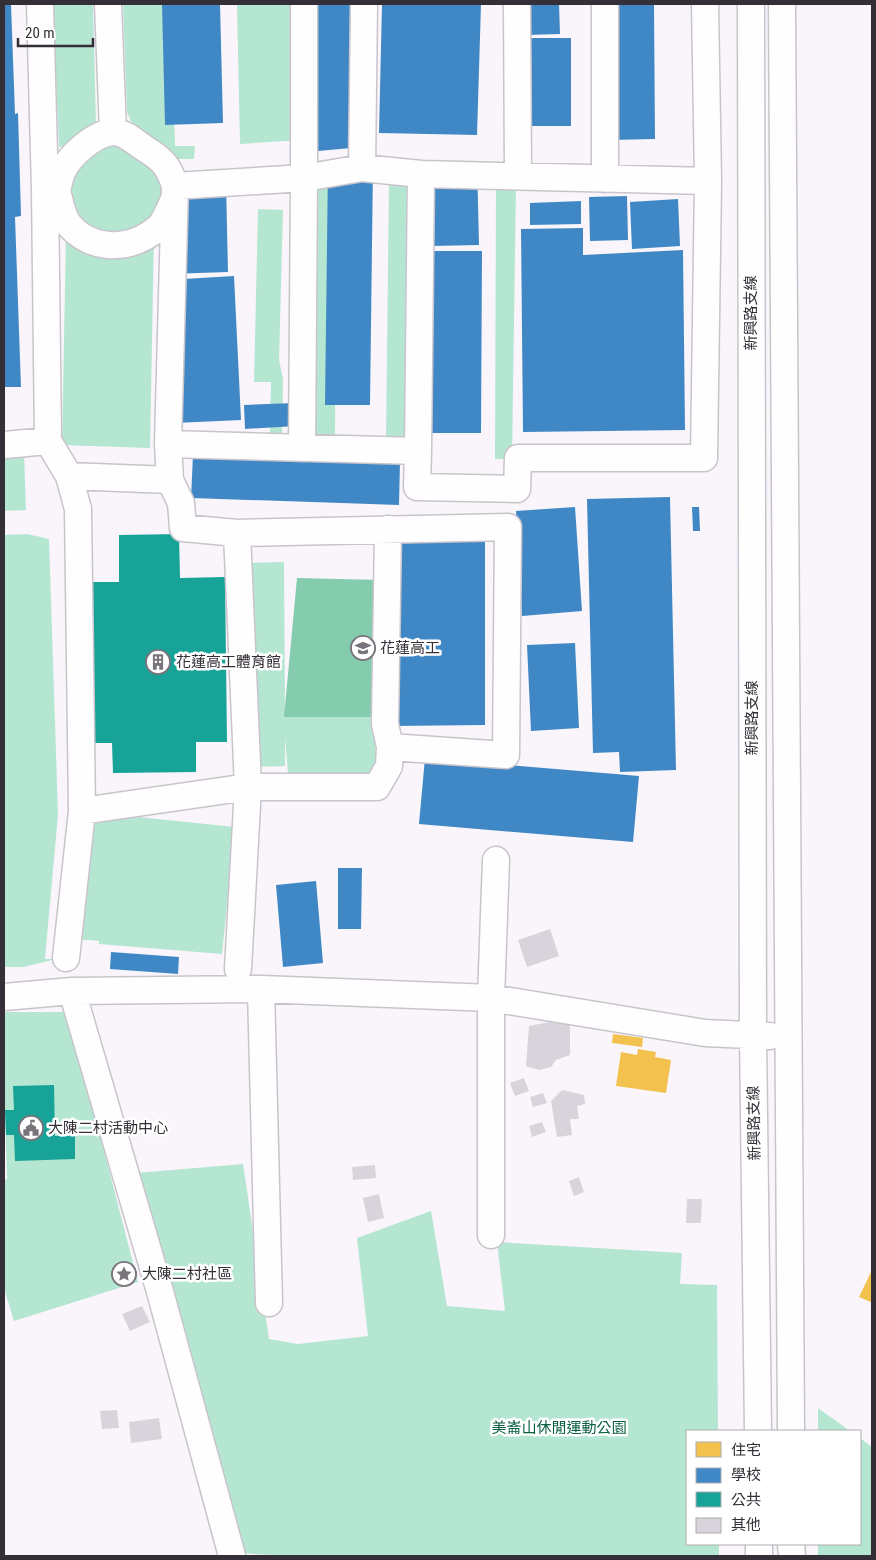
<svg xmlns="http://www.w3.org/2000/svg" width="876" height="1560" font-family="'Roboto Condensed','Noto Sans TC',sans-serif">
<rect width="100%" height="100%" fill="#f9f5fb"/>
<path fill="#b4e6d1" d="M53,4H93L96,128L73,146L59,147Z
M123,4H171L175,146H195L194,159H173L137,134L127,112Z
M237,4H303V140L240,144Z
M103,144L133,146L161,180L162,195L158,210L135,234L88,231L68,206L69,172Z
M336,175L335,439L302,441L304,178Z
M389,182H413L410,439H386Z
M496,182L516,183L512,459H495Z
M258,209L283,210L279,360L283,379L282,434H270L271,382H254Z
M154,235L150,448L62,445L66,236Z
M24,453L26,510L4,511V454Z
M27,534L49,539L58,814L45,959H57L23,967H4V535Z
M284,562L285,716L373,717L377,775L288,774L285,737V766L250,767L249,563Z
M90,812L235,827L222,954L99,944V941L77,939Z
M4,1012H68L138,1282L14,1321L4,1288V1180L7,1179L4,1080Z
M243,1164L269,1339L298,1344L368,1336L357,1238L431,1211L447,1306L505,1311L497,1242L682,1253L680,1284L717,1285L718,1431H687V1544H719V1556H286L240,1553L136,1173Z
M818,1408L850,1431H818Z
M860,1438L872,1447V1556H818V1544H860Z"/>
<path fill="#85ccaf" d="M297,578L382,580L373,717H284Z"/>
<path fill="#f2c14e" d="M613,1034L643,1038L642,1047L612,1043Z
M638,1049L656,1052L655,1057L671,1060L666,1093L616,1086L621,1052L637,1055Z
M872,1270V1300L871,1302L859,1297Z"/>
<path fill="#3f88c5" d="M4,4H11L15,114L18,113L21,216L15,217L21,387H4Z
M162,4H220L223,123L165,125Z
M296,4H352L362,147L307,152Z
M382,4H481L477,135L379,133Z
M526,4H559L560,34L526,35Z
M610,4H654L655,139L610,140Z
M531,38H571V126H531Z
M477,161L479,245L432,246L430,162Z
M328,165H373L370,405H325Z
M226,183L228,272L169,274L167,184Z
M627,196L628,240L590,241L589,197Z
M678,199L680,246L632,249L630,202Z
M581,201V224L530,225V203Z
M583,228V255L683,250L685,430L523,432L521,229Z
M433,251H482L481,433H432Z
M234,276L241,420L175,423L167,280Z
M295,403L296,426L245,429L244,405Z
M193,455L400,461L399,505L191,498Z
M670,497L676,770L620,772L619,752L593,753L587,499Z
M575,507L582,611L522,616L516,511Z
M692,507H699L700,531H693Z
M393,521H485V725L393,726Z
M575,643L579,728L531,731L527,645Z
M425,758L639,776L633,842L419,824Z
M338,868H362L361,929H338Z
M316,881L323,963L283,967L276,885Z
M111,952L179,957L178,974L110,969Z"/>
<path fill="#17a398" d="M179,534L180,578L225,577L227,742H196V772L113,773L112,743H90L88,582H119V535Z
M54,1085L55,1136L75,1135V1159L15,1161L14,1135H6L5,1110H14L13,1086Z"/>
<path fill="#d9d4db" d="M550,929L559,956L527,967L518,940Z
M570,1018V1055L556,1060L551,1067L539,1070L526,1066L529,1026Z
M524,1078L529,1091L515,1096L510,1083Z
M562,1090L584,1095L585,1104L577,1106L579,1119H570L572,1135L557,1137L551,1101Z
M543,1093L547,1103L533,1107L530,1097Z
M542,1122L546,1132L532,1137L529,1126Z
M375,1165L376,1178L353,1180L352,1167Z
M579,1177L584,1192L574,1196L569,1181Z
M379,1194L384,1218L368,1222L363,1198Z
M687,1199H702L701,1223H686Z
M142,1306L150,1322L130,1331L122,1314Z
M117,1410L119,1428L102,1429L100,1411Z
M159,1418L162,1439L131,1443L129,1422Z"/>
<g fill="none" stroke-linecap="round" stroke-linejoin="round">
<defs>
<path id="street" d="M40,4L45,190L48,441L69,476L78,509L82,811L66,958
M108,4L113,132
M517,4L518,176
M705,4L708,181
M751,4L753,1036L758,1431
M782,4L791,1431
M362,168L364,4
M605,179V4
M45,190H57C59,184 60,177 62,172C69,156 95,133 113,132C125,132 135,142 144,148C162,159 169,166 175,186L168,444L170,480L69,476
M57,190C60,202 62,217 70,226C95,253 134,250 160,226C166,219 170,208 174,199
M168,444L418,451L421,174L362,168L304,178L175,186
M4,445L48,441
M302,448L304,178V4
M418,451L417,487L517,489L518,458H704L708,181L421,174
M170,480L181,503L183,528L237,533L508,527L506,755L390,747
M82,811L248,787L237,533
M238,969L248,787H377L389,766L390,747L385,724L388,529
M261,989L269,1303
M72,991L159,1288L232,1556
M4,997L72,991L261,989L491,998L705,1033L770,1036
M491,1235V998L496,860
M759,1544V1556
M791,1544L792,1556"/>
</defs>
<use href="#street" stroke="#c9c4cb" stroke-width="29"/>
<use href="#street" stroke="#fefefe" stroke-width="26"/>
</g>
<defs>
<symbol id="school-ring" viewBox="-11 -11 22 22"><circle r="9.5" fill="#fff" stroke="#79747c" stroke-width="1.5"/><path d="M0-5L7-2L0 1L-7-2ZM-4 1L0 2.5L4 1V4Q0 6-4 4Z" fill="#79747c"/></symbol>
<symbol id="building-ring" viewBox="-11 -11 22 22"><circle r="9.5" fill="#fff" stroke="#79747c" stroke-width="1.5"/><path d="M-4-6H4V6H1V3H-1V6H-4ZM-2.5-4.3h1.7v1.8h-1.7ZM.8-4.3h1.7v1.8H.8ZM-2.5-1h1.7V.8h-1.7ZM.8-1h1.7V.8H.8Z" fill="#79747c"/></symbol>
<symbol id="civic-ring" viewBox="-11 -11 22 22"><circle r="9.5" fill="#fff" stroke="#79747c" stroke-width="1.5"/><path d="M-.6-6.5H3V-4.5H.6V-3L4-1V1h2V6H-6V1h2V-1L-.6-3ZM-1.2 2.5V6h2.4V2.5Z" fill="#79747c"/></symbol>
<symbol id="sight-ring" viewBox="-11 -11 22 22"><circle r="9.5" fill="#fff" stroke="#79747c" stroke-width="1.5"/><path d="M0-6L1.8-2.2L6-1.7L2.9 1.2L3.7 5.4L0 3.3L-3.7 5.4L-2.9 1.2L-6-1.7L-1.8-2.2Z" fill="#79747c"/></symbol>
</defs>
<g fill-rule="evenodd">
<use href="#school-ring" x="349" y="634" width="28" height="28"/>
<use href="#building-ring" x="144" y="648" width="28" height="28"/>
<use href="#civic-ring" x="17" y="1114" width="28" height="28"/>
<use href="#sight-ring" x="110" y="1260" width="28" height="28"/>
</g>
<g text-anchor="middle" stroke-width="5" stroke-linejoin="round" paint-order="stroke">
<g font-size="15" fill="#342f37" stroke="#fff">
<text transform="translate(751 313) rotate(-90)" y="5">新興路支線</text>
<text transform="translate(752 718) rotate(-90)" y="5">新興路支線</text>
<text transform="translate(754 1123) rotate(-91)" y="5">新興路支線</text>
</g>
<g font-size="15" fill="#342f37" stroke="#fff" text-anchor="start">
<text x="380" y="653">花蓮高工</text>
<text x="176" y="667">花蓮高工體育館</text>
<text x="48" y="1133">大陳二村活動中心</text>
<text x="142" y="1279">大陳二村社區</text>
</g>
<g font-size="15" fill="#095d40" stroke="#fff">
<text x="559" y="1433">美崙山休閒運動公園</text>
</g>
</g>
<rect width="876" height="1560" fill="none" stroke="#342f37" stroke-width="10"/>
<rect x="686" y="1430" width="175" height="115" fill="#ffffff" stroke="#aeacaf"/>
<rect x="696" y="1442" width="25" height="15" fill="#f2c14e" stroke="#aeacaf"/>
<text x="731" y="1455" font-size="15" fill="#342f37">住宅</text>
<rect x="696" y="1468" width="25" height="15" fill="#3f88c5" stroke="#aeacaf"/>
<text x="731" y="1480" font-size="15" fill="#342f37">學校</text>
<rect x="696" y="1492" width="25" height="15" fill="#17a398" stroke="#aeacaf"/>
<text x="731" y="1505" font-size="15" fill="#342f37">公共</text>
<rect x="696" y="1518" width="25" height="15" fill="#d9d4db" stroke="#aeacaf"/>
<text x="731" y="1530" font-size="15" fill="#342f37">其他</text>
<path d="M18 38v8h75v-8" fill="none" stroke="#342f37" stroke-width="2.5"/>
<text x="25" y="38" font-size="15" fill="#342f37" stroke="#ffffff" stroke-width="4" paint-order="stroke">20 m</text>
</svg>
